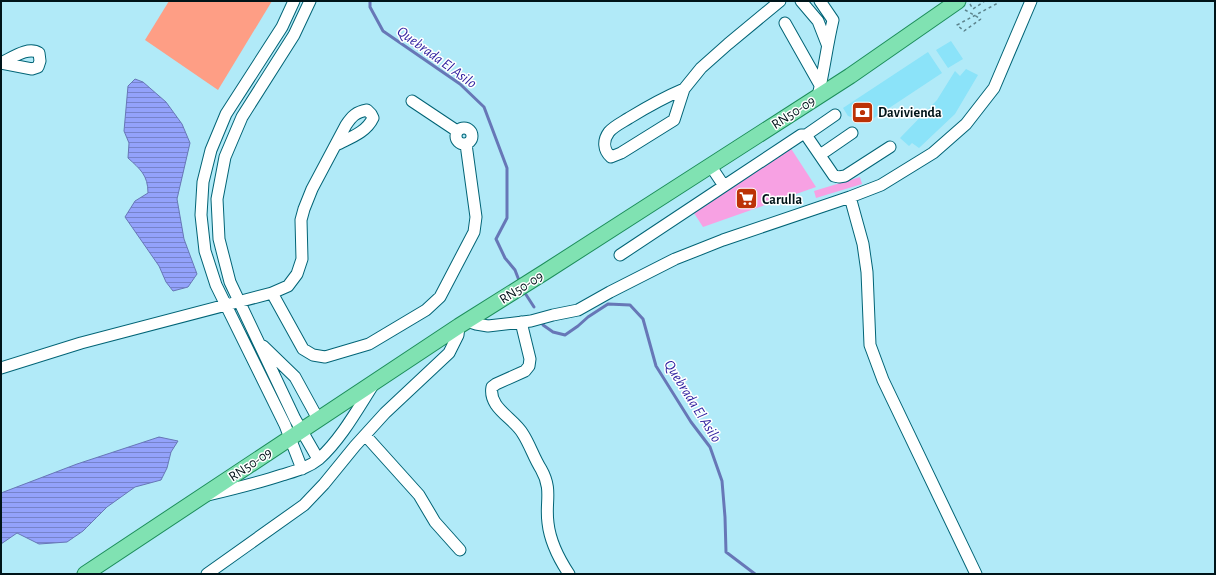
<svg xmlns="http://www.w3.org/2000/svg" width="1216" height="575" font-family="'Alegreya Sans',sans-serif">
<defs>
<pattern id="water-rules" width="6" height="5" patternUnits="userSpaceOnUse"><rect width="6" height="5" fill="#93a2fb"/><path d="M0 2.5h6" fill="none" stroke="#7683ca"/></pattern>
</defs>
<rect width="100%" height="100%" fill="#b1eaf8"/>
<path fill="#8be3f9" d="M951,41L963,59L948,68L936,50Z
M928,52L942,73L868,122L848,116L843,108Z
M966,69L978,75L955,114L919,148L912,143L909,146L900,138L937,100L955,71L960,76Z"/>
<path fill="#fe9e85" d="M169,1H272L218,90L145,40Z"/>
<path fill="url(#water-rules)" stroke="#6777b7" d="M135,79L143,82L166,102L182,124L190,143L177,199L184,239L197,274L188,287L173,291L166,282L159,266L125,217L135,201L148,193C148,175 140,169 128,158L129,143L124,131L128,86Z
M159,437L178,441L171,452L167,468L161,480L135,487L107,507L83,531L67,542L39,544L17,533L1,544V493L77,464Z"/>
<g fill="none" stroke-linecap="round" stroke-linejoin="round">
<path stroke="#6777b7" stroke-width="3" d="M370,1V7L383,31L460,84L484,107L507,168V218L496,239L505,258L515,270L520,283
M523,290L534,307
M543,325L553,332L565,335L578,326L588,317L608,304L630,305L643,319L656,366L691,422L710,447L722,481L725,517L726,552L755,574"/>
</g>
<path fill="#f7a1e3" d="M790,147L816,187L703,227L692,210Z
M860,177L862,184L816,198L814,191Z"/>
<g fill="none" stroke-linecap="round" stroke-linejoin="round">
<defs>
<path id="minor" d="M294,1L282,27L226,114L211,150L203,182L201,215L205,251L216,285L285,425L302,469
M310,1L294,35L242,117L225,157L217,199L219,239L230,282L295,419L318,459
M801,1L818,21L827,44
M785,23L820,85
M1,63C12,58 28,46 39,53L40,61L38,67L32,69L1,63
M684,89C665,97 647,107 629,118C623,122 614,126 609,132C603,140 603,150 611,157L621,153L674,120L684,89L701,68L728,44L780,1
M818,96C824,71 827,45 833,20L820,1
M412,101L457,131
M456 136a8 8 0 1 1 16 0a8 8 0 1 1-16 0Z
M806,135L835,115
M820,155L852,133
M710,165L724,186L801,135H806L834,176L839,177L845,176L890,147
M850,197L863,244L867,272L870,345L883,380L976,574
M620,255L724,186
M272,293L303,349L313,355L325,357L369,344L426,310L440,297L474,232L476,217L466,144
M467,321L476,324L488,326L531,321L553,315L578,310L610,292L675,259L723,240L850,197L881,185L933,153L966,124L994,88L1031,1
M521,322L530,359L529,366L525,371L496,384L492,387C488,408 514,418 523,434C530,445 534,458 541,469C553,490 545,502 548,523C550,541 559,559 569,574
M263,346L295,377L318,419
M1,368L81,343L272,293L288,286L297,274L302,259L301,220L304,209L312,189L346,125C352,116 356,112 367,110L371,114L373,118C366,133 349,138 336,145
M365,435L419,495L435,522L460,550
M208,495C233,489 258,483 282,475C295,471 308,468 319,459C341,439 357,410 373,385
M207,574L304,505L324,484L355,446L385,413L449,353L458,335L459,326"/>
<path id="major" d="M85,574L459,326L545,272L850,76L958,1"/>
</defs>
<use href="#minor" stroke="#026476" stroke-width="13"/>
<use href="#major" stroke="#1c8e5b" stroke-width="17"/>
<path stroke="#5c838c" stroke-width="1.5" stroke-dasharray="3 3" stroke-linecap="butt" d="M970,4L973,9L985,1
M965,10L981,19"/>
<use href="#minor" stroke="#fff" stroke-width="11"/>
<use href="#major" stroke="#80e2b2" stroke-width="15"/>
<path stroke="#5c838c" stroke-width="1.5" stroke-dasharray="3 3" stroke-linecap="butt" d="M981,19L964,31L957,25L998,3L997,1"/>
</g>
<defs>
<symbol id="bank-square" viewBox="-11 -11 22 22"><rect x="-9" y="-9" width="18" height="18" rx="4" fill="#bc3206" stroke="#fff"/><path d="M-6-4H6V4H-6ZM0-2.3a2.3 2.3 0 1 0 0 4.6a2.3 2.3 0 1 0 0-4.6Z" fill="#fff"/></symbol>
<symbol id="supermarket-square" viewBox="-11 -11 22 22"><rect x="-9" y="-9" width="18" height="18" rx="4" fill="#bc3206" stroke="#fff"/><path d="M-6-5.5h2.5l.6 2H6L4.5 2H-2.5L-4.4-4H-6ZM-1.5 3.2a1.3 1.3 0 1 0 .1 0ZM3 3.2a1.3 1.3 0 1 0 .1 0Z" fill="#fff"/></symbol>
</defs>
<g fill-rule="evenodd">
<use href="#bank-square" x="850" y="100" width="25" height="25"/>
<use href="#supermarket-square" x="734" y="186" width="25" height="25"/>
</g>
<g text-anchor="middle" stroke-width="3" stroke-linejoin="round" paint-order="stroke">
<g font-size="14" fill="#001419" stroke="#fff">
<text transform="translate(793 112) rotate(-33)" y="5">RN50-09</text>
<text transform="translate(521 287) rotate(-32)" y="5">RN50-09</text>
<text transform="translate(250 464) rotate(-34)" y="5">RN50-09</text>
</g>
<g font-size="14" font-weight="bold" fill="#001419" stroke="#fff" text-anchor="start">
<text x="878" y="117">Davivienda</text>
<text x="762" y="204">Carulla</text>
</g>
<g font-size="15" font-style="italic" fill="#2a1b9d" stroke="#fff">
<text transform="translate(437 57) rotate(36)" y="5">Quebrada El Asilo</text>
<text transform="translate(693 401) rotate(58)" y="5">Quebrada El Asilo</text>
</g>
</g>
<rect width="1216" height="575" fill="none" stroke="#001419" stroke-width="4"/>
</svg>
